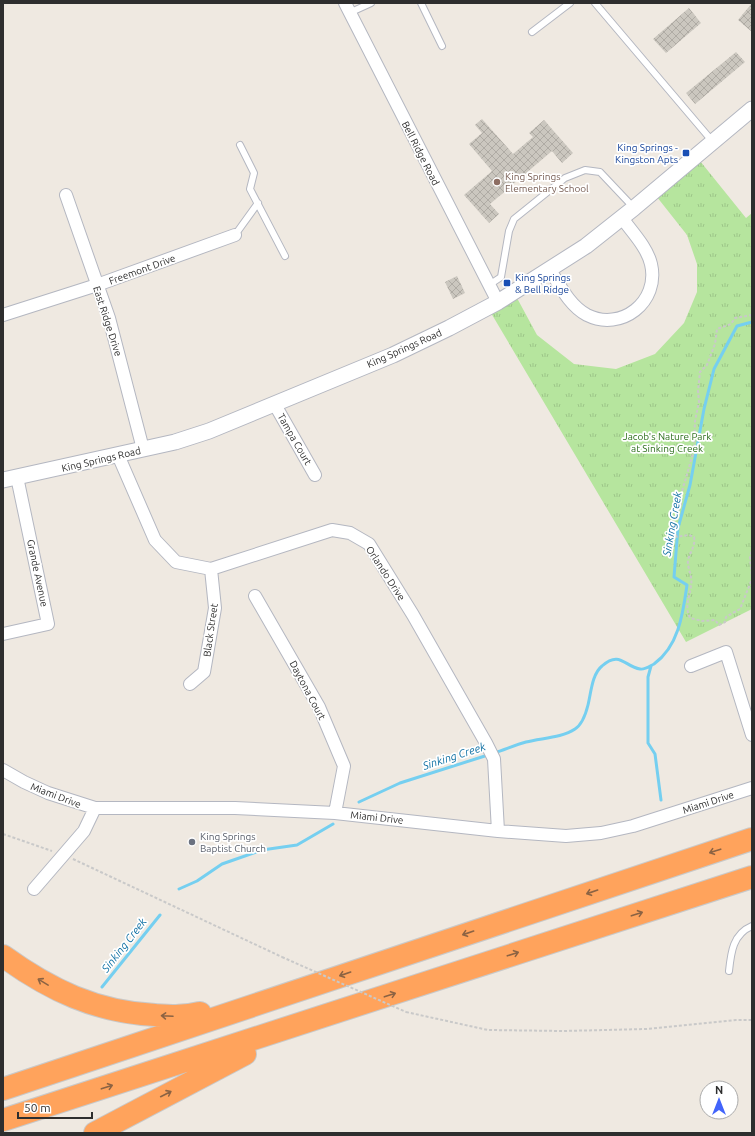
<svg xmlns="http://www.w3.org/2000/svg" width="755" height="1136" font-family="Ubuntu,sans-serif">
<defs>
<pattern id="park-tufts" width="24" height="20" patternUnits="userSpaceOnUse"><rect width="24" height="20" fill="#b6e59e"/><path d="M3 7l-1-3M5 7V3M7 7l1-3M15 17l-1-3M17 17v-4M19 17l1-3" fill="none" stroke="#9dc588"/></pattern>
<pattern id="building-cross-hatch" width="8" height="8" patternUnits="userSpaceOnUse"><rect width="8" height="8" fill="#cbc7bf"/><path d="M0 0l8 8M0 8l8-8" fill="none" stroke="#afaba4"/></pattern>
</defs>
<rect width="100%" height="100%" fill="#efe9e1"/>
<path fill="url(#park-tufts)" d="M696,156L746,218L752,213V609L686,642L491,313L517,298L537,335L574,364L616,369L655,354L684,323L697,292V264L687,235L653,192Z"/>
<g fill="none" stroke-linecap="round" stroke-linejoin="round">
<path stroke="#75cff0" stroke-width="3" d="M651,666L648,677V743L655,754L661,800
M494,753C504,750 515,745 526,742C541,738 562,738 575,729C583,724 586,713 588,705C591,693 592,674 602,666C620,650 625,667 640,669C645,670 650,666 654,664C679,646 683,613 687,585L674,577L678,528L690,485L704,409L714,369L737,326L752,322
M359,802L400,783L488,755
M179,889L197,881L222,864L262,850L297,845L333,824
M102,987L160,915"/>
</g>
<path fill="url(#building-cross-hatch)" d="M752,3V32L738,20Z
M689,8L701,23L666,53L653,39Z
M736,52L745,62L695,104L686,93Z
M482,119L513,154L533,137L529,133L544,120L573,153L562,163L552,151L490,204L499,214L489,223L464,195L492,171L469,144L482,133L475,125Z
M457,276L465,293L453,299L445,282Z"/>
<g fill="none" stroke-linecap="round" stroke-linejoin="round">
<defs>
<path id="service" d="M421,3L442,46
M595,3L713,142
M349,13L371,3
M532,32L570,3
M240,145L254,173L250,189L285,256
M235,235L258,203
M489,285L501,277L509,231L514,219L565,178L585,170L600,172L634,208
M729,971C731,952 733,934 752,926"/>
<path id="minor" d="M345,3L498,302
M66,195L109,318L143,449
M550,270C560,286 570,306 587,315C621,332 660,302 651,264C647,247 632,232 622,218
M3,315L97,285L235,235
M274,403L315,475
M118,455L155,540L176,562L211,569L332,530L350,533L369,544L413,615L486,743L494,759L498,831
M255,596L319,707L344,766L335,813
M3,634L48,624L17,477
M691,666L726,652L752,735
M190,684L204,672L215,608L211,569
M3,770L24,782L48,793L95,808H235L335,813L498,831L566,836L601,833L633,826L752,788
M34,889L84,831L95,808"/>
<path id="tertiary" d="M3,480L175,442L209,431L393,355L449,328L498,302L586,246L634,208L752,109"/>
<path id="motorway" d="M3,956C50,990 96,1012 155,1015C171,1016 184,1017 200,1013
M3,1089L752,839
M3,1120L752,877
M95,1133L245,1054"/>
</defs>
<use href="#service" stroke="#b4b7c1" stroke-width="8"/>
<use href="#minor" stroke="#b4b7c1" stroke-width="14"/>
<use href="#tertiary" stroke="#b4b7c1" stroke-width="17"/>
<use href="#motorway" stroke="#c9c9c9" stroke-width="24"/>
<path stroke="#c9c9c9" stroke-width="2" stroke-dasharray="3 2" stroke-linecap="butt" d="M752,315L735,318L731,324L717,329L715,344L707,365L700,372L698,391L699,402L695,421L694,450L681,495V506L676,515L672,529L677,537L689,535L694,537C696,545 690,552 688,560C687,568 693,577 691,585C690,597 684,606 690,618L702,621L715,620L719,625L725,622L726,617L740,609L752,579L750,557L752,550
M3,834L52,851
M73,859L282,957
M406,1012L488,1030L563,1031L647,1029L736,1020H752"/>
<use href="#service" stroke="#fff" stroke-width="6"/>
<use href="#minor" stroke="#fff" stroke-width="12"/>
<use href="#tertiary" stroke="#fff" stroke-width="15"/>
<use href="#motorway" stroke="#ffa35c" stroke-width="22"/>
<path stroke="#c9c9c9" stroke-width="2" stroke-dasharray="3 2" stroke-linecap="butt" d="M282,957L406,1012"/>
</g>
<defs><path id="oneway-shaft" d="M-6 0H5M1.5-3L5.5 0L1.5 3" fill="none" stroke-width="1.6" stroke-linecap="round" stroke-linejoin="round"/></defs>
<g stroke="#8c6343">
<use href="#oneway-shaft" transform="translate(715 851) rotate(162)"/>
<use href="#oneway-shaft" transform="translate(592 892) rotate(161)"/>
<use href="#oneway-shaft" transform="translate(637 914) rotate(-18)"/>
<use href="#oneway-shaft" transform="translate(468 933) rotate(161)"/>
<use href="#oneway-shaft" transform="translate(513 954) rotate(-18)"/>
<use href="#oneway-shaft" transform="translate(345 974) rotate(161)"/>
<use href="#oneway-shaft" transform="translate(43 982) rotate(-149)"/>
<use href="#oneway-shaft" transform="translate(390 995) rotate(-18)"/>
<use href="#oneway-shaft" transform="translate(167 1016) rotate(-177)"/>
<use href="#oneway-shaft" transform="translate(107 1087) rotate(-18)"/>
<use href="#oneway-shaft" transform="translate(166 1094) rotate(-27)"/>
</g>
<g fill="#1a4fb4" stroke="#fff" stroke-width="1.5">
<rect x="682" y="149" width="8" height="8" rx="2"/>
<rect x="503" y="279" width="8" height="8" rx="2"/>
</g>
<circle fill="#8d6e63" stroke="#fff" stroke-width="1.5" cx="497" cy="182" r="4"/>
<circle fill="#6b7280" stroke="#fff" stroke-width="1.5" cx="192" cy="842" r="4"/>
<g text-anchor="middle" stroke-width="3.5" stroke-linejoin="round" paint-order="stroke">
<g font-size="10" fill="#164399" stroke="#fff" text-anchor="end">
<text x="678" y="151">King Springs -<tspan x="678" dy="12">Kingston Apts</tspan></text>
<text x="515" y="281" text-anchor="start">King Springs<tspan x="515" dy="12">&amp; Bell Ridge</tspan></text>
</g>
<g font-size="10" fill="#2e2e2e" stroke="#fff">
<text transform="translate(421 153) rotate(63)" y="4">Bell Ridge Road</text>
<text transform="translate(142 269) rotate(-20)" y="4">Freemont Drive</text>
<text transform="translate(108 321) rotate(72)" y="4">East Ridge Drive</text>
<text transform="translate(404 348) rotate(-24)" y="4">King Springs Road</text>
<text transform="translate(295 439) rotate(60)" y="4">Tampa Court</text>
<text transform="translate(101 459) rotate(-13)" y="4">King Springs Road</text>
<text transform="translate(38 573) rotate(78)" y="4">Grande Avenue</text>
<text transform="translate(386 573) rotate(57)" y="4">Orlando Drive</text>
<text transform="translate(210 630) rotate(-82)" y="4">Black Street</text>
<text transform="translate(308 690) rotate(62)" y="4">Daytona Court</text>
<text transform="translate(56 795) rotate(21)" y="4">Miami Drive</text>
<text transform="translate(708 802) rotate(-18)" y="4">Miami Drive</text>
<text transform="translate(377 817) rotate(6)" y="4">Miami Drive</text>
</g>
<g font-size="10" fill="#785e54" stroke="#fff" text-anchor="start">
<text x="505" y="180">King Springs<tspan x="505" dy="12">Elementary School</tspan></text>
</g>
<g font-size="10" fill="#2c6e1b" stroke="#fff">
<text x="667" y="440">Jacob's Nature Park<tspan x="667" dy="12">at Sinking Creek</tspan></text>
</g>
<g font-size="10" fill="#5b616d" stroke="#fff" text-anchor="start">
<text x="200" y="840">King Springs<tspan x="200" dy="12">Baptist Church</tspan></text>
</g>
<g font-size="11" font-style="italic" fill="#0d6fa3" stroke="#fff">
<text transform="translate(672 524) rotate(-80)" y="4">Sinking Creek</text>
<text transform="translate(454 756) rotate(-18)" y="4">Sinking Creek</text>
<text transform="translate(124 945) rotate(-52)" y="4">Sinking Creek</text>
</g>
</g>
<rect width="755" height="1136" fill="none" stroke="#2e2e2e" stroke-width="8"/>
<g transform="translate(719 1100)"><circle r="19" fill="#ffffff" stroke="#ababab"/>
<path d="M0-3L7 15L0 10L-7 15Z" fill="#4264fb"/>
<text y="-6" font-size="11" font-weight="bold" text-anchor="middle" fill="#2e2e2e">N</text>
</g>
<path d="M18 1112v6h74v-6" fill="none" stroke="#2e2e2e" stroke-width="2"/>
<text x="24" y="1112" font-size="12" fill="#2e2e2e" stroke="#ffffff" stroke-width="3" paint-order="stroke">50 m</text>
</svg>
